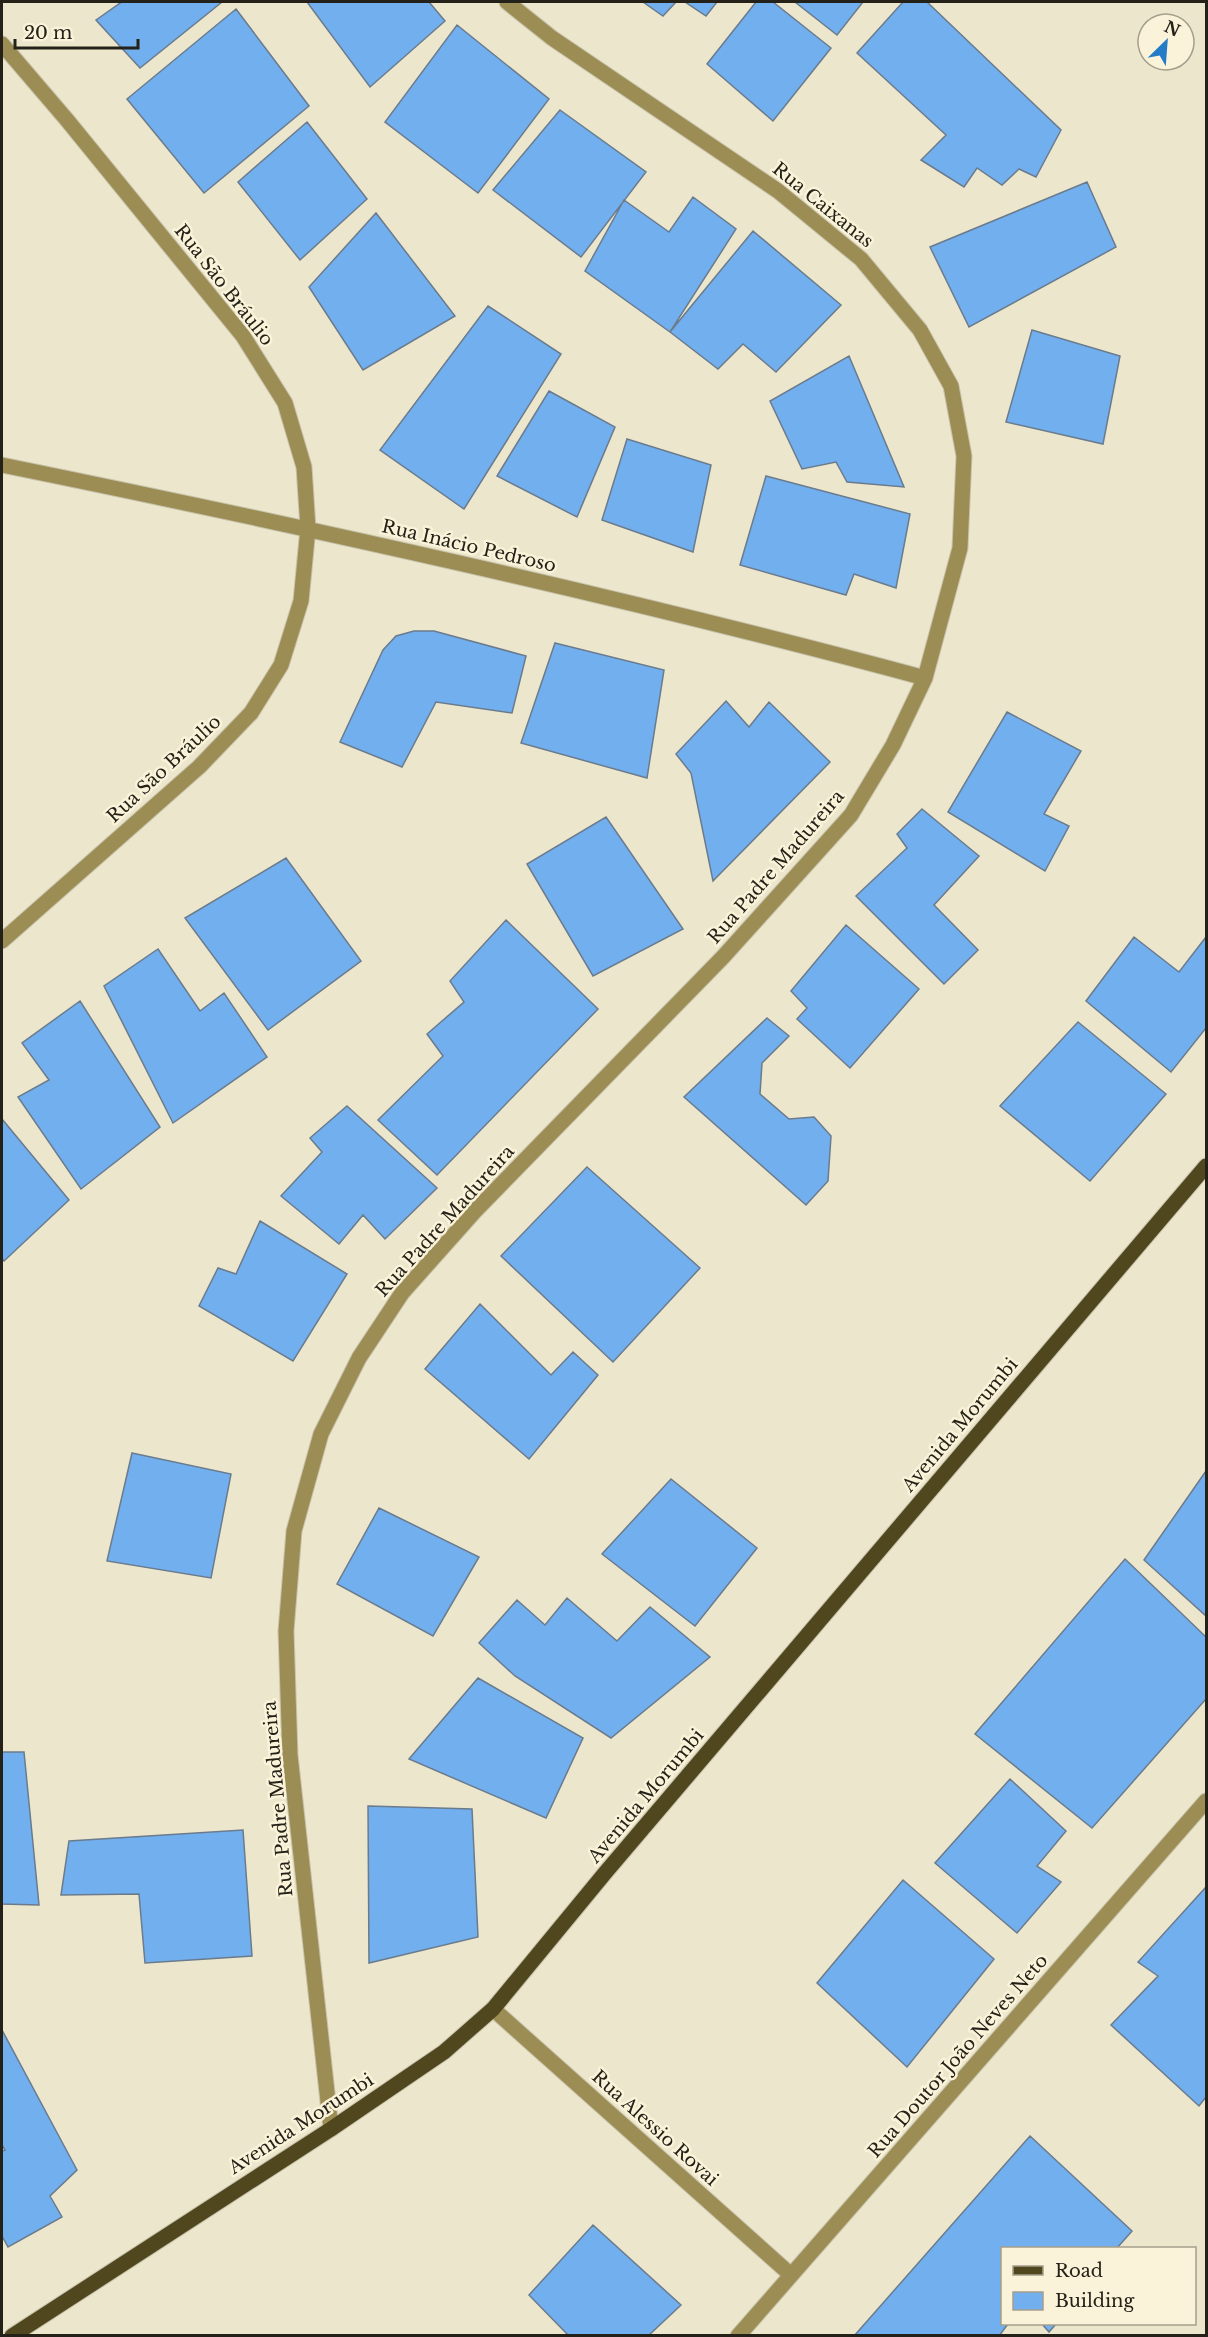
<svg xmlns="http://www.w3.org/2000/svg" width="1208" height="2337" font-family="'Libre Baskerville',serif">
<rect width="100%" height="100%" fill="#ece6cc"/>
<path fill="#72afee" stroke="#6a7b8d" stroke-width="1.5" d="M118,2H222L140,68L96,20L120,3Z
M307,2H429L445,21L370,87Z
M643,2H676L663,16Z
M685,2H717L706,16Z
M756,2H773L831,48L773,121L707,64Z
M795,2H863L837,35Z
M903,2H927L1061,130L1036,177L1019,169L1002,185L977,168L964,187L921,160L946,135L857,53Z
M236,9L309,106L204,193L127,99Z
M457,25L549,99L478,193L385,122Z
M560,110L646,172L581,257L493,190Z
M307,122L367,199L300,260L238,182Z
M1087,182L1116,247L969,327L930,247Z
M693,197L736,229L670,332L585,271L624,200L669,232Z
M376,213L455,316L363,370L309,287Z
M753,231L841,305L776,372L743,344L718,369L670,332Z
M488,306L561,354L464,509L380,450Z
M1032,330L1120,356L1103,444L1006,422Z
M849,356L904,487L847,482L836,462L802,469L770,401Z
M549,391L615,427L577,517L497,476Z
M627,439L711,465L693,552L602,520Z
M766,476L910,514L896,588L854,574L846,595L740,565Z
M414,631H434L526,656L512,713L436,702L402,767L340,742L383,650L396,636Z
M555,643L664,670L647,778L521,743Z
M726,701L749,727L769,702L830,762L713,881L691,773L676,754Z
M1007,712L1081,751L1044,814L1069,826L1045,871L948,812Z
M922,809L979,856L934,905L978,950L944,984L856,896L907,848L897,834Z
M606,817L683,929L593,976L527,864Z
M286,858L361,961L268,1030L185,918Z
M506,920L598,1009L437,1175L378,1120L443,1056L427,1034L464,1002L450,981Z
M846,925L919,989L850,1068L797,1019L807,1008L791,991Z
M1134,937L1179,972L1206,937V1028L1171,1072L1086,1001Z
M158,949L200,1011L224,993L267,1057L173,1123L104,986Z
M80,1001L160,1127L81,1189L18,1097L49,1080L22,1043Z
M767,1018L789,1036L762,1063L760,1094L789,1119L814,1117L831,1136L828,1181L806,1205L684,1097Z
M1078,1022L1166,1094L1090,1181L1000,1106Z
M347,1106L437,1188L385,1239L363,1215L339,1244L281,1196L322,1152L310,1138Z
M2,1119L69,1200L4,1261L2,1259Z
M587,1167L700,1268L613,1362L501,1256Z
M260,1221L347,1274L293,1361L199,1306L218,1268L236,1274Z
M480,1304L551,1375L573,1352L598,1375L529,1459L425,1369Z
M132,1453L231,1474L211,1578L107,1561Z
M1206,1471V1616L1144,1560Z
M671,1479L757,1548L695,1626L602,1554Z
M379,1508L479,1557L433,1636L337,1584Z
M1125,1559L1206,1637V1699L1092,1828L975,1734Z
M567,1598L617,1641L650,1607L710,1657L611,1738L515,1676L479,1643L517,1600L545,1625Z
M478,1678L583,1738L546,1818L409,1759Z
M2,1752H24L39,1905L2,1904Z
M1010,1779L1066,1831L1037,1866L1061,1882L1017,1933L935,1863Z
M368,1806L472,1809L478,1937L369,1963Z
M243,1830L252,1956L145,1963L139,1894L61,1895L69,1841Z
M903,1880L994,1959L907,2067L817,1983Z
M1206,1887V2097L1199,2106L1111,2025L1158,1976L1138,1962Z
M2,2030L77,2170L50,2196L62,2217L8,2247L2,2236V2151L5,2150L2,2145Z
M1030,2136L1132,2231L1117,2248H1002V2324H1008L999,2336H854Z
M593,2225L681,2305L648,2336H569L529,2295Z
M1042,2324H1056L1049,2332Z"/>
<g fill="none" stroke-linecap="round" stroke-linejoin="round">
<defs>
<path id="minor" d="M2,44L67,120L243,336L285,403L304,467L308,528L301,601L281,665L251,713L199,767L2,941
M2,465C311,528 620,596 925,678
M493,2009L791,2275
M331,2129L290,1755L286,1631L294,1531L321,1434L359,1358L402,1293L475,1211L723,957L851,815L893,745L925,678L960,548L964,456L951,386L920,330L861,259L778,191L552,38L507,2
M738,2336L1206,1801"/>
<path id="major" d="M12,2336L331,2129L444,2052L493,2009L605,1873L1206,1166"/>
</defs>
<use href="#minor" stroke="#c8c3ac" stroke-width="17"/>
<use href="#major" stroke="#c8c3ac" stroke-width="17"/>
<use href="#minor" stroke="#9c8d55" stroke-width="15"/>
<use href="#major" stroke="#51471f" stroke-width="15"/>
</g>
<g text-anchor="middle" stroke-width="5" stroke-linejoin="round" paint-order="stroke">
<g font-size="18" fill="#242218" stroke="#faf3d9">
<text transform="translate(823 205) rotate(39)" y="6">Rua Caixanas</text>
<text transform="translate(224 285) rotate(52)" y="6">Rua São Bráulio</text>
<text transform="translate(469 546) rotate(13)" y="6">Rua Inácio Pedroso</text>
<text transform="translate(164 769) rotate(-43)" y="6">Rua São Bráulio</text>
<text transform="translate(776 867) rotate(-49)" y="6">Rua Padre Madureira</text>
<text transform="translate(445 1221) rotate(-48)" y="6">Rua Padre Madureira</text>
<text transform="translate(960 1425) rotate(-50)" y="6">Avenida Morumbi</text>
<text transform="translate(646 1796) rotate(-50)" y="6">Avenida Morumbi</text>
<text transform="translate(278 1799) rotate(-95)" y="6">Rua Padre Madureira</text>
<text transform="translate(958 2056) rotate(-49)" y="6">Rua Doutor João Neves Neto</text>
<text transform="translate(301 2124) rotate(-33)" y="6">Avenida Morumbi</text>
<text transform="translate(655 2128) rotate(42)" y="6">Rua Alessio Rovai</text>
</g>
</g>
<rect width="1208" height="2337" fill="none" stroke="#242218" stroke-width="6"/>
<rect x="1001" y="2247" width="195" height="78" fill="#faf3d9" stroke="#a49f8c" stroke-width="1.5"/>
<rect x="1013" y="2266" width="30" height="9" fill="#51471f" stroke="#a49f8c" stroke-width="1.5"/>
<text x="1055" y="2277" font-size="18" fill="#242218">Road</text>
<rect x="1013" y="2292" width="30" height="18" fill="#72afee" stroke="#a49f8c" stroke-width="1.5"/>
<text x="1055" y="2307" font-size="18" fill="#242218">Building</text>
<g transform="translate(1166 42) rotate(25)"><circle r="28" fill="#faf3d9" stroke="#a49f8c" stroke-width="1.5"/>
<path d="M0-4.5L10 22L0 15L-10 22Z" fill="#247bc8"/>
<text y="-9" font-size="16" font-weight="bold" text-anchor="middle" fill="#242218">N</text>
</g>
<path d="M15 39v9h123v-9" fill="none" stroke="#242218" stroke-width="3"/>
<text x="24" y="39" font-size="18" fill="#242218" stroke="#faf3d9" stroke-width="4.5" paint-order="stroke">20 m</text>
</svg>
